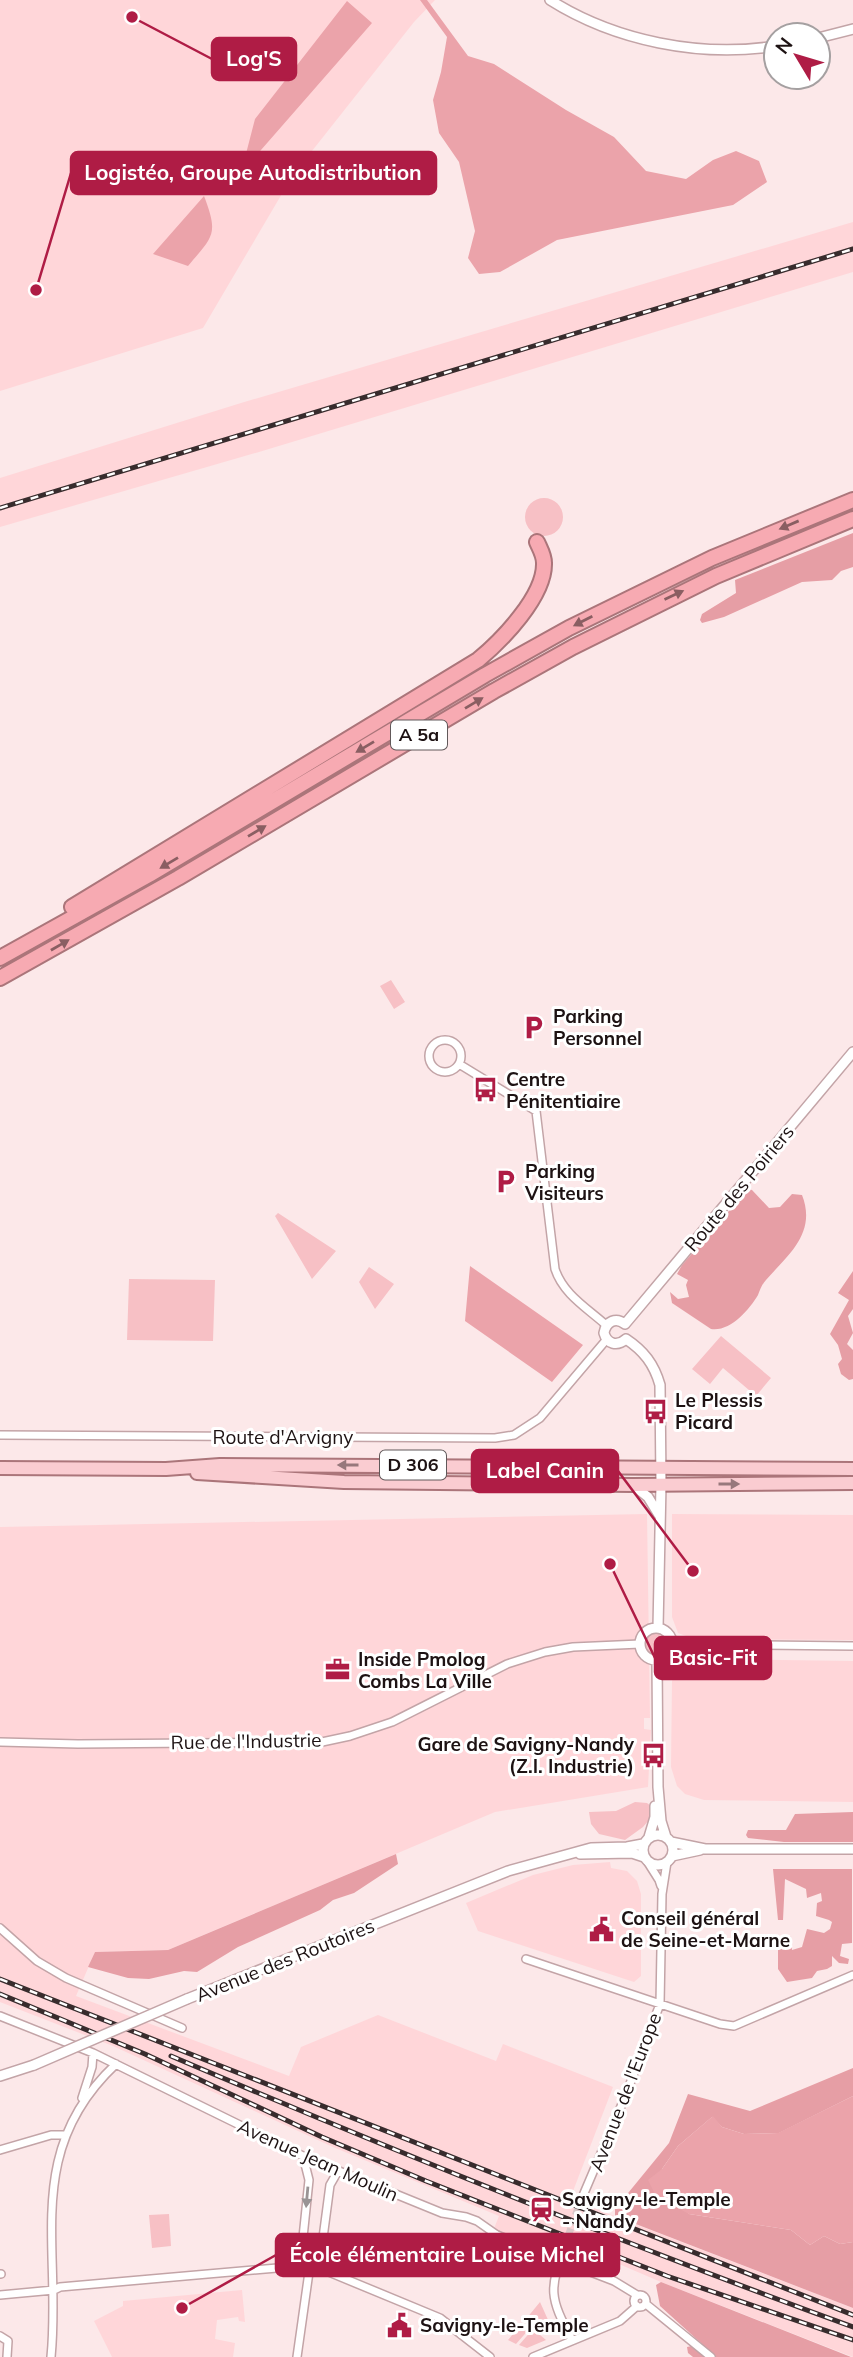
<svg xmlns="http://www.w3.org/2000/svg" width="853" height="2357" font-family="Mulish,sans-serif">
<rect width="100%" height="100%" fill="#fce8e9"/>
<path fill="#ffd6d9" d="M0,0H435L414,22L293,175L203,328L0,391Z
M853,222V272L259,452L0,527V478L241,403Z
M647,1514L650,1718H644V1729L651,1730L648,1787L495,1812L168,1950L95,1952L76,1996L289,2076L301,2047L378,2015L496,2061L503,2044L613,2087L570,2199L853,2308V2357L661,2282L556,2237L545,2261L538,2259L534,2269L523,2265L527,2254L507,2246L508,2243L491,2236L499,2216L333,2147L113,2046L0,2002V1527Z
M672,1514L853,1515V1640L694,1639L678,1633L672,1617Z
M694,1659L853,1661V1802L704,1800L685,1794L677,1786L671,1767L672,1681L679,1665Z
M610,1862L611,1868L627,1871L637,1881L641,1894V1976L634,1982L478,1931L466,1903L533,1875L573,1865Z
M242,2290L245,2322L239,2321L238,2317L217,2320L215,2339L235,2343L233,2357H112L94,2321L123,2306V2301Z"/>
<path fill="#f7c0c5" d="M525 517a19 19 0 1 1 38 0a19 19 0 1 1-38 0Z
M391,980L405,1002L394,1009L380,986Z
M278,1213L336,1251L312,1279L275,1216Z
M369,1267L394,1284L375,1309L359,1282Z
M129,1279L215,1280L213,1341L127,1340Z
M721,1336L771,1378L756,1396L723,1368L710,1384L692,1369Z
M644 1643a12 12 0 1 1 24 0a12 12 0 1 1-24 0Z
M635,1802L647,1803L651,1806L649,1820L643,1827L625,1840L599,1834L591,1824L589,1812L616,1811Z
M169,2214L171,2246L152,2248L149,2215Z
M540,2302L549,2322L536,2327L526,2319Z
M524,2321L531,2327L516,2344L508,2340Z
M533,2329L546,2340L527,2348L519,2345Z"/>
<path fill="#e69ea5" d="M853,533V567L841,571L832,580L802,582L724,617L702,623L700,620L702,614L736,593L735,580Z
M748,1189L752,1190L769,1208L780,1207L792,1194L802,1195C817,1233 788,1255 766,1280C762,1284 760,1290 758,1295C749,1310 730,1332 711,1329L672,1303L670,1292L678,1299L689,1297L686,1285L688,1280L677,1274L682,1265Z
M853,1271V1309L848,1316L853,1333L847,1344L853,1350V1379L849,1380L841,1374L838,1364L842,1359L838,1345L830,1334L849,1300L838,1293Z
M853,1812V1842H784L748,1838L746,1835L748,1830H786L795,1814Z
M396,1854L398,1864L354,1893L333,1900L320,1910L238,1947L197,1972L184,1971L149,1979L128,1978L88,1967L95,1952L168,1950Z
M773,1869H852V1943L842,1944L840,1956L849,1959L848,1964L839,1963L832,1956V1966L827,1969L817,1971L812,1978L787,1982L778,1969V1941L783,1936H791L792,1950L802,1947L807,1929L824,1933L830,1929L832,1922L829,1920L816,1916L817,1903L822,1901L821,1893L807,1898L806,1889L785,1879L783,1920H778Z
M853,2068V2096L779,2133L744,2134L722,2127L712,2117L678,2146L662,2169L689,2214L791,2230L810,2245L824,2236L840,2244L853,2242V2308L615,2216V2209L669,2143L688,2094L750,2111Z
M661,2282L851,2357H693L688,2353L687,2347L702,2344L660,2306L656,2285Z"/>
<path fill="#eba3aa" d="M420,0H427L468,56L494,64L566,110L614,137L646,171L686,179L713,160L736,151L759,161L767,182L733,205L557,240L500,272L479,274L468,258L475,231L459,162L439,133L433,100L441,72L447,37Z
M347,1L372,23L241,173L255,119Z
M204,196C219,235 213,236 188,266L153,254Z
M470,1266L583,1345L552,1382L465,1321Z
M853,2096V2242L840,2244L824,2236L810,2245L791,2230L689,2214L656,2196L648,2180L662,2169L678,2146L713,2116L722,2127L744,2134L778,2133Z"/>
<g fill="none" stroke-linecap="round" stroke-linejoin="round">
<path stroke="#dbc8c9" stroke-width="7" stroke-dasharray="7 3.5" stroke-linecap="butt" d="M565,2245L579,2205"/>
<defs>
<path id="minor" d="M429 1056a16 16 0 1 1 32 0a16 16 0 1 1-32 0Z
M459,1064L536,1111L555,1269C563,1294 587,1308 606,1325
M0,1435L495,1438L514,1435L540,1418L607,1339
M672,1644L853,1646
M0,1742L78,1744L322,1742L350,1736L392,1722L507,1664L545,1652L573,1647L640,1644
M647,1861L659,1880L661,1886
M0,1928L37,1961L66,1978L182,2028
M526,1959L720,2024L734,2026L853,1975
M0,2016L93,2053L307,2158L442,2213L466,2217L477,2221L497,2235
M82,2098L92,2067L93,2053
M0,2150L51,2135H66
M307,2158L305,2164L309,2180L300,2266L303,2270L313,2272L319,2268
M579,2205L625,2097L660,2004L662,1894L667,1862
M565,2245C549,2291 549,2296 572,2340
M575,2266L614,2281L637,2295
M319,2268L440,2318L490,2357
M319,2268L330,2185L338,2171
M0,2274H1
M634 2301a6 6 0 1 1 12 0a6 6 0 1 1-12 0Z
M0,2295L54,2290L60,2287L300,2266
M646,2304L711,2357
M0,2336L8,2341L7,2357
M51,2357C62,2247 22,2152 116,2064
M297,2357L309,2272
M533,2357L620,2321L637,2306"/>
<path id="tertiary" d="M550,0C615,41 700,58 776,46
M818,38L853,29
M625,1324L853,1052
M625,1324C616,1317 606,1321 604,1333C607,1344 617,1347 626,1339
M626,1339C644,1351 654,1364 660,1385L661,1484L658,1628
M633,1485L648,1497L659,1515
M640 1644a16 16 0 1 1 32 0a16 16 0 1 1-32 0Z
M657,1660L658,1787L661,1821L666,1837
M643 1850a15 15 0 1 1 30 0a15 15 0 1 1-30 0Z
M649,1837L655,1817V1806
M671,1842L705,1849H853
M580,1854L632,1853L644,1857
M672,1856L700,1850
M187,1999L508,1871L591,1848L627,1847L643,1844
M0,2076L34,2065"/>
<path id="primary" d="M0,1468L166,1469L220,1465L853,1469
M197,1473L344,1482L633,1485L853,1483"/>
<path id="motorway" d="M72,907L478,660C502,640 545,596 544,563C544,555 540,549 537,542
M0,958L149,875L485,675L569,628L712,558L853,500
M0,978L178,878L494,691L573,647L716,576L853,519"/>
</defs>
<use href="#minor" stroke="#c3a4a7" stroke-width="10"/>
<use href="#tertiary" stroke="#c3a4a7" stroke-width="12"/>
<use href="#primary" stroke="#ab757a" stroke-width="16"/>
<use href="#motorway" stroke="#ab757a" stroke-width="18"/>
<use href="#minor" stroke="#fff" stroke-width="7"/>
<use href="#tertiary" stroke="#fff" stroke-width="9"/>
<use href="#primary" stroke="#faccd1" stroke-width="12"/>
<use href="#motorway" stroke="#f7aab2" stroke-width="14"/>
<defs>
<path id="rail" d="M0,508L853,249
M0,1979L853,2315
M0,1994L145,2054L322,2137L426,2181L667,2276L853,2340
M171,2056C396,2152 623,2243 853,2327"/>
</defs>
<use href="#rail" stroke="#382c2d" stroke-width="5"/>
<use href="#rail" stroke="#fff" stroke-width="2.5" stroke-dasharray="8" stroke-linecap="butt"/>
<defs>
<path id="minor-bridge" d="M497,2235L575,2266"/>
<path id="tertiary-bridge" d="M34,2065L187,1999"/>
</defs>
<use href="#minor-bridge" stroke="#c3a4a7" stroke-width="10" stroke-linecap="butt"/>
<use href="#tertiary-bridge" stroke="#c3a4a7" stroke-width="12" stroke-linecap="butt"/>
<use href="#minor-bridge" stroke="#fff" stroke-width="7"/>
<use href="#tertiary-bridge" stroke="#fff" stroke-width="9"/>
</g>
<defs><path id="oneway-solid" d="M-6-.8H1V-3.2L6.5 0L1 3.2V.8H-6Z" transform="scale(1.75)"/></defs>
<g fill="#8a5e62">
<use href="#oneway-solid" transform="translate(789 525) rotate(157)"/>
<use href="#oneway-solid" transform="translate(674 595) rotate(-25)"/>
<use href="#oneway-solid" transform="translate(583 621) rotate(153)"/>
<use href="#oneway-solid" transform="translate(474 703) rotate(-31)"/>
<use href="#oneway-solid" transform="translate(365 747) rotate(149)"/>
<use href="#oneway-solid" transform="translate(257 831) rotate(-31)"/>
<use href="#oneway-solid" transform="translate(169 863) rotate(149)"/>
<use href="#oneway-solid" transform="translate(60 945) rotate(-30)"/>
</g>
<g fill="#97787c">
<use href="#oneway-solid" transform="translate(348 1465) rotate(-180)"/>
<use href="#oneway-solid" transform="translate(729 1484)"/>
</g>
<use fill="#999495" href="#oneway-solid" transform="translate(307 2197) rotate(95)"/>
<defs>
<symbol id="parking-bare" viewBox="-9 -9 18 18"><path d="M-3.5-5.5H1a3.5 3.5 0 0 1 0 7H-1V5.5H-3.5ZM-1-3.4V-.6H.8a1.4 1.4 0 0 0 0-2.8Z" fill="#af1c45" stroke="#fff" stroke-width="2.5" paint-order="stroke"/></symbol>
<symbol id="bus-bare" viewBox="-9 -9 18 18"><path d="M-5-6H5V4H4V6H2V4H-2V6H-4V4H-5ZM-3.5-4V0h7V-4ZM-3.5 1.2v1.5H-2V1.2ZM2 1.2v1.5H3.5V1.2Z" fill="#af1c45" stroke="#fff" stroke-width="2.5" paint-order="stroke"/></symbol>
<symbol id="office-bare" viewBox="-9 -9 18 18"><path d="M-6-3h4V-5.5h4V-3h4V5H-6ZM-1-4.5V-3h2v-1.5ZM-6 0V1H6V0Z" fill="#af1c45" stroke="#fff" stroke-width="2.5" paint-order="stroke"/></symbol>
<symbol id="civic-bare" viewBox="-9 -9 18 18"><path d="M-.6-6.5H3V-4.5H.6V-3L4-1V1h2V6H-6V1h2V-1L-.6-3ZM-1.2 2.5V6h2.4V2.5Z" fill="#af1c45" stroke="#fff" stroke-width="2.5" paint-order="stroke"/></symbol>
<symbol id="station-bare" viewBox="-9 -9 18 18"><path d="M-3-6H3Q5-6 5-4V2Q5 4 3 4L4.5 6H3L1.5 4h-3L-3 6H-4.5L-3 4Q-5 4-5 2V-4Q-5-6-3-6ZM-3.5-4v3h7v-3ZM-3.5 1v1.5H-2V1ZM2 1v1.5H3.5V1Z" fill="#af1c45" stroke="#fff" stroke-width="2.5" paint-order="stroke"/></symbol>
</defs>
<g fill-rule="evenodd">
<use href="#parking-bare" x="516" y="1010" width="35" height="35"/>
<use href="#bus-bare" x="468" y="1072" width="35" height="35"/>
<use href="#parking-bare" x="488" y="1164" width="35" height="35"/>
<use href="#bus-bare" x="638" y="1394" width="35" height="35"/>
<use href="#office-bare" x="320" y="1652" width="35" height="35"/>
<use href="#bus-bare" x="636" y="1738" width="35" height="35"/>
<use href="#civic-bare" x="584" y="1912" width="35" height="35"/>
<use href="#station-bare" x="524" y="2192" width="35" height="35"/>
<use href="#civic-bare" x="382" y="2308" width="35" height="35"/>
</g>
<g text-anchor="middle" stroke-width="6" stroke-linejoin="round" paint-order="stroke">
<g fill="#fff" stroke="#61595a" stroke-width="2">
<rect x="391" y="720.5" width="56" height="29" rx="5"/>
<rect x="380" y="1450.5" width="66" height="29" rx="5"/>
</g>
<g font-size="18" font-weight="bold" fill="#1d1213">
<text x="419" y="741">A 5a</text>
<text x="413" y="1471">D 306</text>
</g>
<g font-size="19" font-weight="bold" fill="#1d1213" stroke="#fff" text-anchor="start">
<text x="553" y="1023">Parking<tspan x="553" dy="22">Personnel</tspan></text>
<text x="506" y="1086">Centre<tspan x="506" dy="22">Pénitentiaire</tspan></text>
<text x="525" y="1178">Parking<tspan x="525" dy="22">Visiteurs</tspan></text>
<text x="675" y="1407">Le Plessis<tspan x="675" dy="22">Picard</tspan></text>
<text x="358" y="1666">Inside Pmolog<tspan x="358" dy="22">Combs La Ville</tspan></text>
<text x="634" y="1751" text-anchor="end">Gare de Savigny-Nandy<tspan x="634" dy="22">(Z.I. Industrie)</tspan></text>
<text x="621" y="1925">Conseil général<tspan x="621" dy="22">de Seine-et-Marne</tspan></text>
<text x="562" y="2206">Savigny-le-Temple<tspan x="562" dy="22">- Nandy</tspan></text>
<text x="420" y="2332">Savigny-le-Temple</text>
</g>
<g font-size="19" fill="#1d1213" stroke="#fff">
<text transform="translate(739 1188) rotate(-50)" y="7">Route des Poiriers</text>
<text x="283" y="1444">Route d'Arvigny</text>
<text transform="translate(246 1741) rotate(-1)" y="7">Rue de l'Industrie</text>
<text transform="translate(285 1960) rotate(-22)" y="7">Avenue des Routoires</text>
<text transform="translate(625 2092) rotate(-69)" y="7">Avenue de l'Europe</text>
<text transform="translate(318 2160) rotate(24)" y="7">Avenue Jean Moulin</text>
</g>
</g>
<path fill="none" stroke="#af1c45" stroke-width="2.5" d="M132 17L212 59M36 290L71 173M693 1571L618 1471M610 1564L655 1658M182 2308L276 2255"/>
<g fill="#af1c45" stroke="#fff" stroke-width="2.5">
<circle cx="132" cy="17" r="7"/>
<circle cx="36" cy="290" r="7"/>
<circle cx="693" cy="1571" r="7"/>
<circle cx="610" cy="1564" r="7"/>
<circle cx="182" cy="2308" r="7"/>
</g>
<g fill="#af1c45" stroke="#af1c45" stroke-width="2.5">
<rect x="212" y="38" width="84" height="42" rx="7"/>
<rect x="71" y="152" width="365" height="42" rx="7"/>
<rect x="472" y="1450" width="146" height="42" rx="7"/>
<rect x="655" y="1637" width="116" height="42" rx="7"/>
<rect x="276" y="2234" width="343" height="42" rx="7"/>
</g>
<g font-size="21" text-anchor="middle" font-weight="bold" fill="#fff">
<text x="254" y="66">Log'S</text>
<text x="253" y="180">Logistéo, Groupe Autodistribution</text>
<text x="545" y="1478">Label Canin</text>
<text x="713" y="1665">Basic-Fit</text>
<text x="447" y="2262">École élémentaire Louise Michel</text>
</g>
<g transform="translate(797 56) rotate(308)"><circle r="33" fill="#ffffff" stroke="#a5a0a1" stroke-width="2"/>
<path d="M0-5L12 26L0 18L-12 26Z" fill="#af1c45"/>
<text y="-10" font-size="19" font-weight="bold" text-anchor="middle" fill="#1d1213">N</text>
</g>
</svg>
